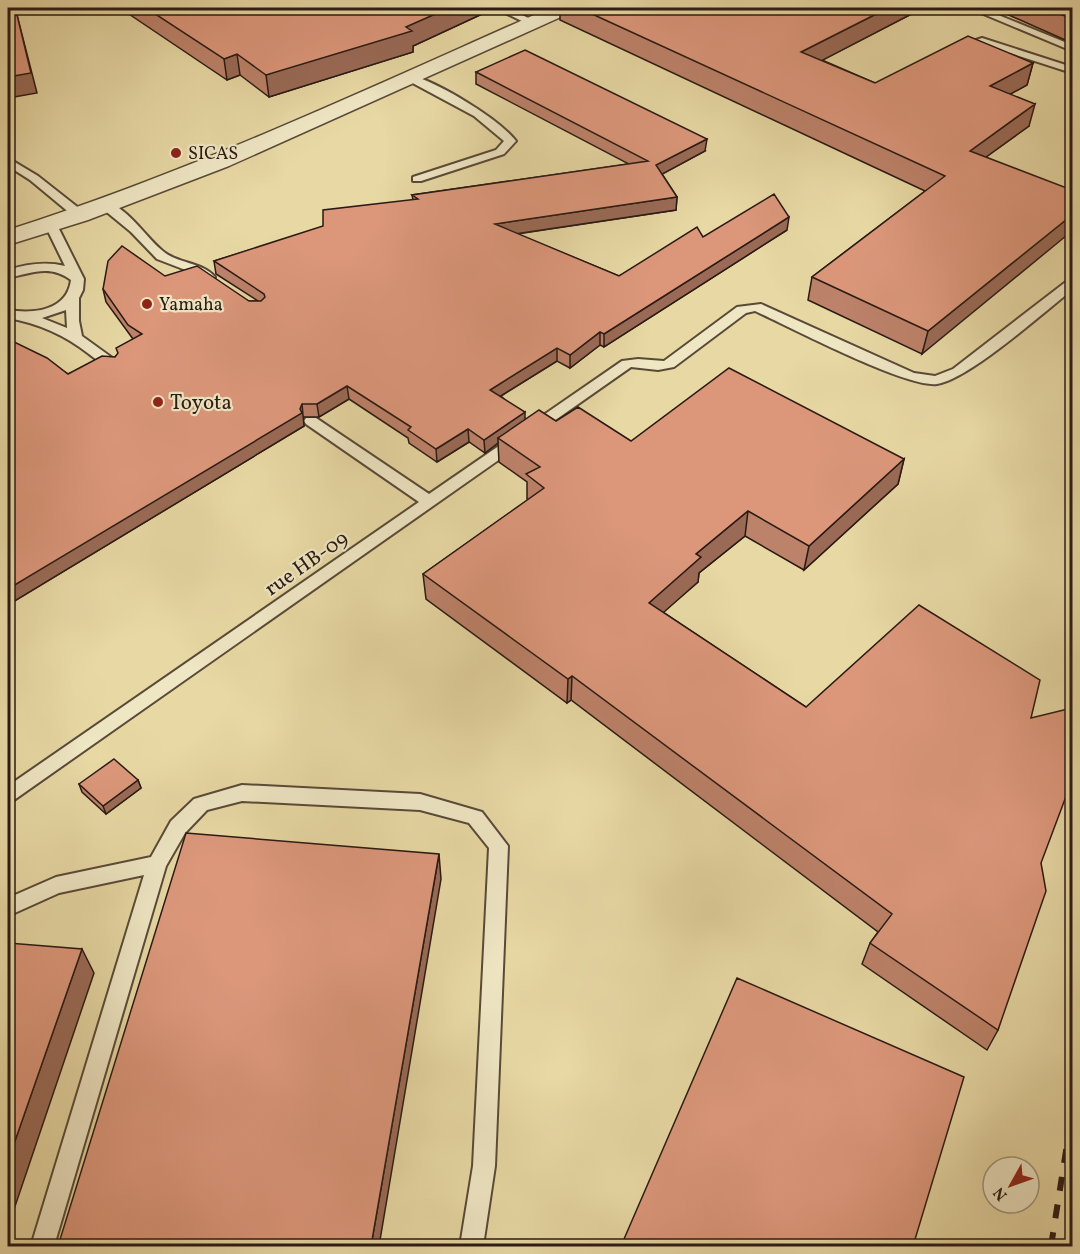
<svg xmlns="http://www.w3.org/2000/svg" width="1080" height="1254" font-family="Vollkorn,serif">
<rect width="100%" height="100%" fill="#e7d8a4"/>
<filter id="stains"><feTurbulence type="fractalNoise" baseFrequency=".00333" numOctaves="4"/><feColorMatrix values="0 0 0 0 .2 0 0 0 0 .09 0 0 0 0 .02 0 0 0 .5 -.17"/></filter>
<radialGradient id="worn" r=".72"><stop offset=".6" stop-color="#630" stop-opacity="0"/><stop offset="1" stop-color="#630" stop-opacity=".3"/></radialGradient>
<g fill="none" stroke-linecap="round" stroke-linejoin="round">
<defs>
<path id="service" d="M495,8H507L537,22L528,24Z
M969,8H981L1072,45V51Z
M982,38L1072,67V73L982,44L958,51L953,48Z
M411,75C439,83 498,118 516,141L504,154L421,181H413V177L496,150L504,141L474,116L407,80L406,78Z
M8,158L38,176L85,213V219H77L30,180L8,166Z
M107,202C129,209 147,239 164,252C179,264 202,262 215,277L214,280H204L196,274L157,259L131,232L103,209V203Z
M51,221L57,225L84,279L83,290L79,298V321L82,336L118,362L120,365L118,368C107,371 98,360 89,354C65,335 37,323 8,318V310C34,314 67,311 71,280C50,264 31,273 8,278V270C27,264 45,261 65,266L45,225ZM66,310L67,328L42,318Z
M1072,280V290C1044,312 968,380 937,384C906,388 790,327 755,311L746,313L674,367L658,370L631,367L14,800L8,802V786L419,502L306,424L304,421L306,418H316L429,494L622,361L638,359L664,361L737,307L761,304L914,373L935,376L953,369L1067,281Z
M242,785L420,794L482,812L508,846L495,1166L483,1246H460L473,1166L489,848L469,823L420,810L242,801L207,810L185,833L166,866L54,1246H31L144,875L59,893L8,916V898L56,877L151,857L171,821L194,799Z"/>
<path id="tertiary" d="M550,8H575L572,12L229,166L88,220L8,245V230C194,171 371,87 550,8Z"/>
</defs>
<use href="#service" stroke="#594a37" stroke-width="4"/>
<use href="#tertiary" stroke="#594a37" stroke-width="3"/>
<use href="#service" fill="#efe6c4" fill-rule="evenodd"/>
<use href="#tertiary" fill="#efe6c4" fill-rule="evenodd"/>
<path stroke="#2a1a13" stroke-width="6" stroke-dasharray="14 14" stroke-linecap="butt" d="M1051,1246L1072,1113"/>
</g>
<path fill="#bd826a" stroke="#2a1a13" stroke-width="1.5" d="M120,8H495L413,46V52L269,97L240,75L227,80Z
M560,8H923L822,60L875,83L1033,63L1027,85L1010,94L1029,126L986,157L922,354L808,300L812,277L925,191L560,20Z
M993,8H1072V43Z
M476,72L705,151L662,174L677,197L676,210L517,234L619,276L703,237L787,230L604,347L600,345L570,368L557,361L501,396L525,420L556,421L631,441L904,459L898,484L804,570L745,536L699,573L698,582L663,612L806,707L1031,718L1041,863L998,1030L987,1050L862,964L870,943L878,932L571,700L567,703L426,599L423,574L528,500L527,499V482L499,462L498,443L485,453L469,442L437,462L409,443L408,438L349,399L319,417H304L303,419L304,426L8,605V339L68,374L115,357L133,339L106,302L103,289L165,276L249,301H258L216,274L214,261L413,200L412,195L629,164L476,84Z
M138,780L141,788L106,814L82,792L79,784Z"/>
<path fill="#9a6a56" stroke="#2a1a13" stroke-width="1.5" d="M449,8H495L413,46V52L269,97L266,75Z
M888,8H923L798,73L801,52Z
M17,15L37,93L8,98V77Z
M237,54L240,75L227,80L224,59Z
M1033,63L1027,85L985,108L990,86Z
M1035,104L1029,126L964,173L970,151Z
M707,139L705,151L655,178L656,165Z
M677,197L676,210L495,237V224Z
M1072,215V231L922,354L928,331Z
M789,217L787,230L604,347V334Z
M600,332V345L570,368V355Z
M557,348V361L491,402L490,390Z
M347,386L349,399L319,417L317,404Z
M302,404L304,426L8,605V589Z
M525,412V425L498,438V443L485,453L484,440Z
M468,429L469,442L437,462L436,449Z
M904,459L898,484L804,570L809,546Z
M748,511L745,536L699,573L698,582L647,627L649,603L696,554Z
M572,676L571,700L567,703L568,679Z
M138,780L141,788L106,814L103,806Z
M439,854L441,879L379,1246H371Z
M82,949L94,973L8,1227V1161Z"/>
<path fill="#dc977b" stroke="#2a1a13" stroke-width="1.5" d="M146,8H449L406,27L412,31L266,75L237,54L224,59Z
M579,8H888L801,52L875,83L968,36L1033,63L990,86L1035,104L970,151L1072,190V215L928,331L812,277L945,176Z
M1045,8H1072V19Z
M17,15L31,73L8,77V16Z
M525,50L707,139L656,165L677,197L495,224L619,276L697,227L703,237L774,194L789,217L604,334L600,332L570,355L557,348L490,390L525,412L484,440L468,429L436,449L408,430L411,427L347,386L317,404H302L300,409L302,413L8,589V339L47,358L68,374L102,356L115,357L118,353L116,348L142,334L128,325L103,289L108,261L122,246L165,276L197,266L249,301H261L265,297L264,294L214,261L323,226V210L418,199L412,195L648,161L476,72Z
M729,368L904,459L809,546L748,511L696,554L701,557L649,603L806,707L919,605L1040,680L1031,718L1072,708V754L1068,791L1041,863L1046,891L998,1030L870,943L892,914L572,676L568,679L423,574L544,488L526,474L540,467L498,438L539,410L556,421L578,407L631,441Z
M114,759L138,780L103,806L79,784Z
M186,833L439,854L371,1246H58Z
M8,943L82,949L8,1161Z
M737,978L964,1077L913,1246H621Z"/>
<g fill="#8f2418" stroke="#efe6c4" stroke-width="2">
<circle cx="176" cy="153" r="6"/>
<circle cx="147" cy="304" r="6"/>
<circle cx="158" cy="402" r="6"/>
</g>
<g text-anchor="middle" stroke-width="4.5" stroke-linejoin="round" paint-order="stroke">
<g font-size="18" fill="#2a1a13" stroke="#efe6c4" text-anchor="start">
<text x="188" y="159">SICAS</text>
<text x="159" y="310">Yamaha</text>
</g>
<g font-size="21" fill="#2a1a13" stroke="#efe6c4" text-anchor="start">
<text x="170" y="409">Toyota</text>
</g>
<g font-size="21" fill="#2a1a13" stroke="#efe6c4">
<text transform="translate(306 563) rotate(-35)" y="7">rue HB-09</text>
</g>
</g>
<rect width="1080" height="1254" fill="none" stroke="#e7d8a4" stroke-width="30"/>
<rect x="9" y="9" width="1062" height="1236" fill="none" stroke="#2a1a13" stroke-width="3"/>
<rect x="15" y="15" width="1050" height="1224" fill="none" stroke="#2a1a13" stroke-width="1.5"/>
<g transform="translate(1011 1185) rotate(230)"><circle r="28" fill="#efe6c4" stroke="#a0947d" stroke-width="1.5"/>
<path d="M0-4.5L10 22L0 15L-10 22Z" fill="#8f2418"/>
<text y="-9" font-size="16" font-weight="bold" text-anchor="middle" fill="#2a1a13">N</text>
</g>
<rect width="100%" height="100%" filter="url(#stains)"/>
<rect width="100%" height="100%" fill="url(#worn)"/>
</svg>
